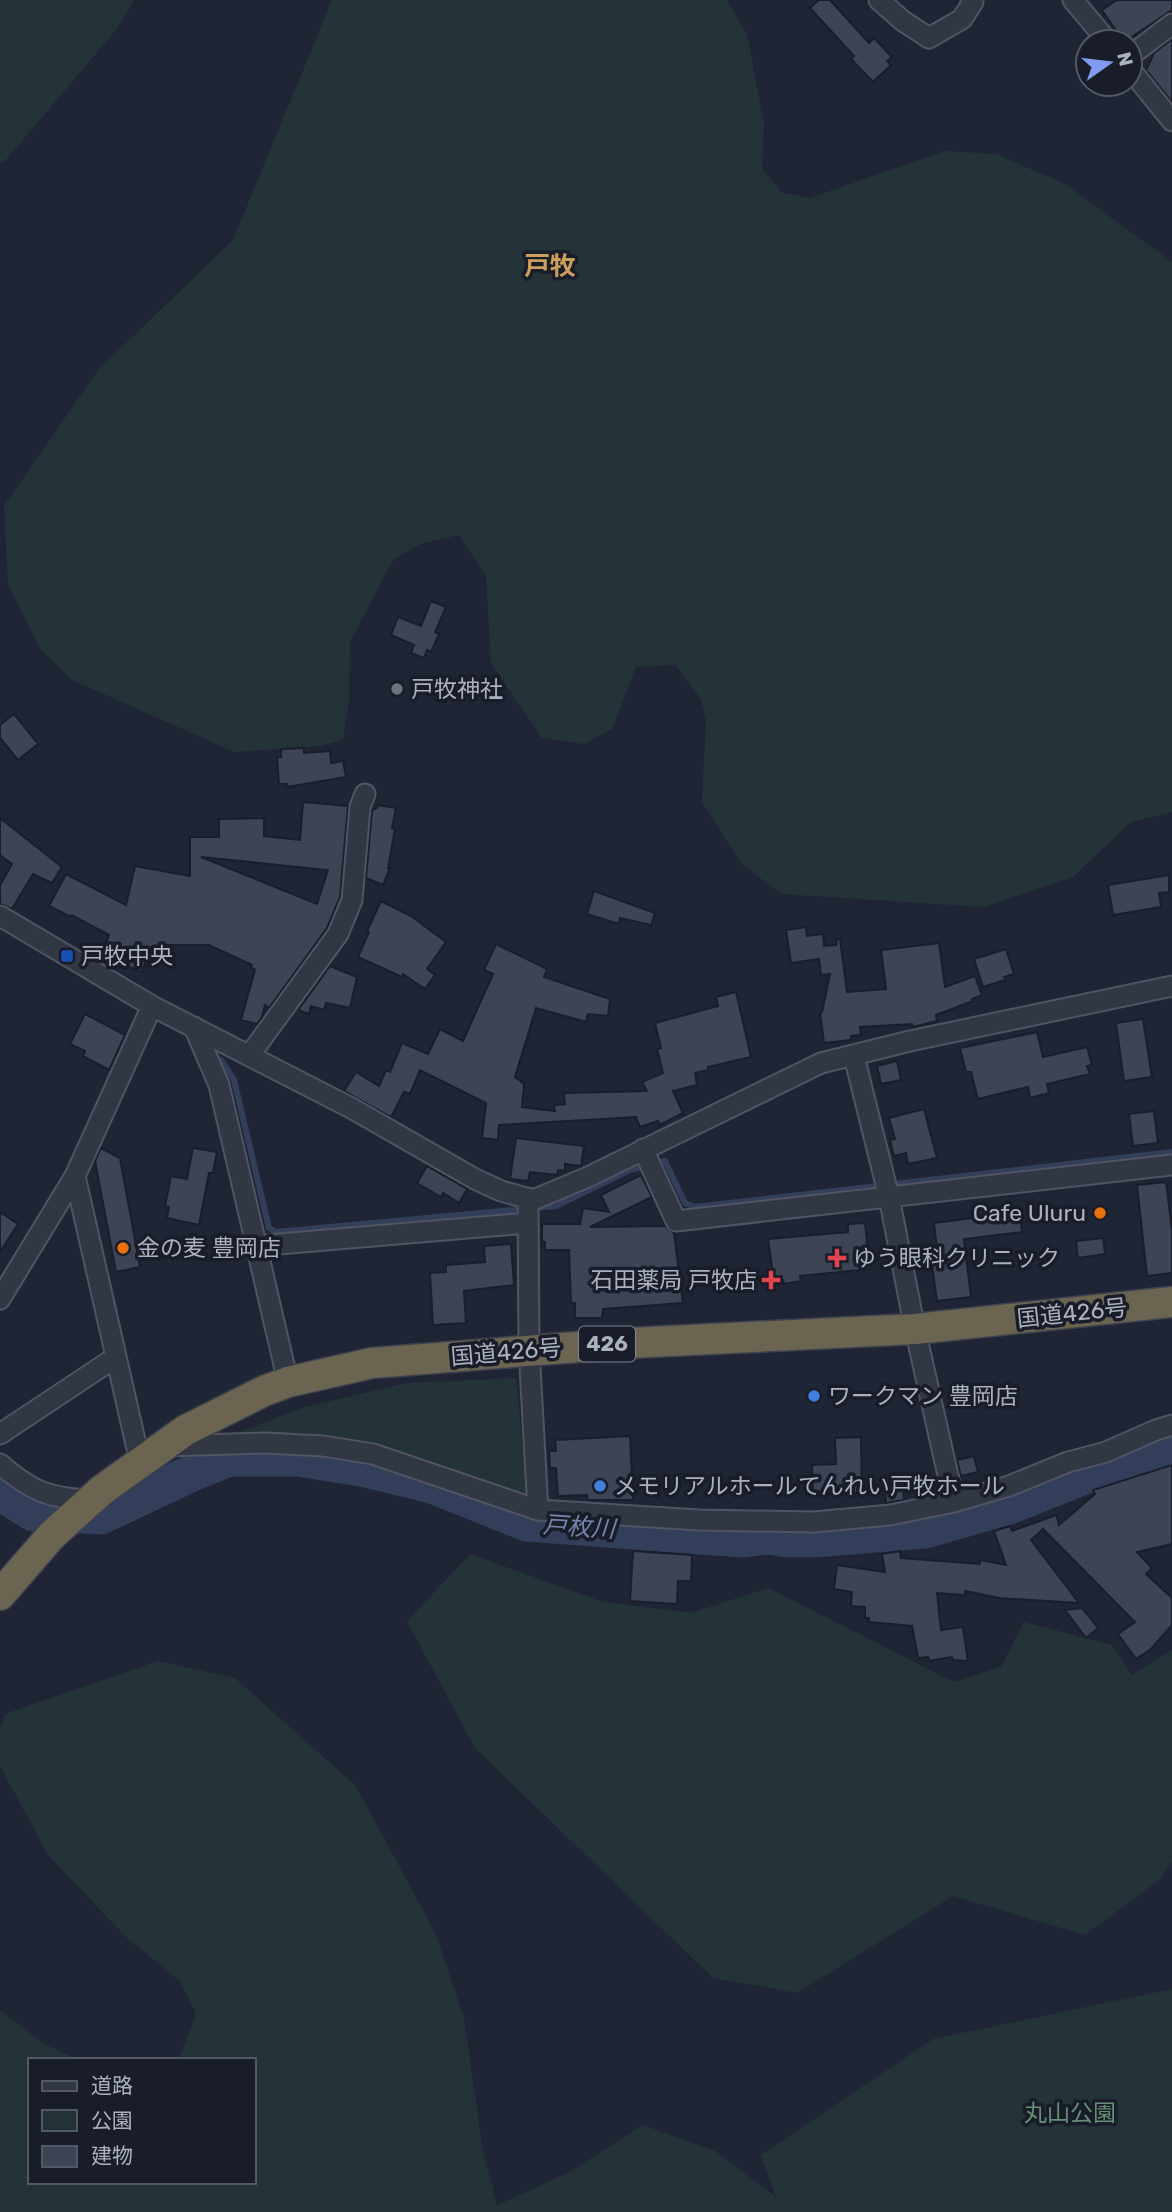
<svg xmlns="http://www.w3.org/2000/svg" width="1172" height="2212" font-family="Rubik,'Noto Sans JP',sans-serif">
<rect width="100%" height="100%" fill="#1f2534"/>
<path fill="#243338" d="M0,0H134L116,30L5,161L0,164Z
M332,0H727L747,34L764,124L762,168L781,192L810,198L945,151L996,154L1065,184L1172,262V812L1131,822L1073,877L984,907L781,894L742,864L702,802L706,721L700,698L676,665L636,667L612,729L584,744L542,738L491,663L486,576L459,535L421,544L393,560L350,642L349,699L343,740L321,746L234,752L72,680L40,649L8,585L4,506L98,370L233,240Z
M516,1378L528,1495L360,1441L305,1433L234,1434L305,1407L406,1383Z
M470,1554L603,1602L691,1613L768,1588L954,1682L1001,1667L1024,1622L1112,1645L1132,1675L1172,1650V1862L1159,1880L1085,1935L953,1896L797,1993L713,1978L475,1748L407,1621Z
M158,1661L235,1678L355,1785L435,1932L464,2018L483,2151L497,2205L568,2173L643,2125L715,2151L776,2197L761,2155L933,2039L1172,1989V2212H0V2010L44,2044L78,2060H30V2182H254V2060H179L196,2013L180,1981L126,1937L48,1855L0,1766V1730L5,1714Z"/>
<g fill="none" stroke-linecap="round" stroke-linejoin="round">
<path stroke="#333e5b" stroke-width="6" d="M221,1060L234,1080L269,1228L276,1232L556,1206L630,1170L665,1161L685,1203L695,1207L1172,1152"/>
<path stroke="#333e5b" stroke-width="37" d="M0,1492L33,1513L101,1516L192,1473L229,1458H298L366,1469L432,1485L527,1523L742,1539L768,1536L788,1539H813L925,1530L1009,1506L1084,1476L1172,1446"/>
</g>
<path fill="#3d4455" stroke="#1a1e2b" stroke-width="2" fill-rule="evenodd" d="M819,0H830L869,43L874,38L892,57L887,61L891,65L873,82L851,59L854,56L810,8Z
M1117,0H1172V10L1124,42L1102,10Z
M1172,39V102L1146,70L1154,53Z
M431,601L446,607L435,632L439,634L431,652L427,650L424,658L411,653L414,645L391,635L398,617L421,626Z
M14,714L38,744L18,760L0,738V725Z
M304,748V753L330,751L331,763L343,761L346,777L287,787V784H279L277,757H281V749Z
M303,802L348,806L340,897L327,928L269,1008L265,1005L262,1017L257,1024L241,1020L255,970L251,967L252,965L209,945H163V961H146L142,972L101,956L109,935L72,915L71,917L49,906L66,874L126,905L135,866L190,876V837H219V819L264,818V836L300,840ZM201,857L328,870L317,904Z
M378,805L396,808L392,828L395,829L388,868H390L383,885L366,878L372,810L377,808Z
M0,818L62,867L52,883L33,874L12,909L0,904V885L12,864L0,855Z
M1169,875V892L1159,893L1161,907L1113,915L1108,885Z
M594,891L655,913L651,925L620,918L619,924L587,914Z
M381,901L411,916L446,942L427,969L435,975L425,989L403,974L402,977L358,957L369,932L367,931Z
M806,927L807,936L823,934L824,946L836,945L837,939H840L847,992L886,989L881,950L939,943L945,987L975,976L982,995L972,999L973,1001L936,1015L937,1021L913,1027L912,1024L860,1027L861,1035L851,1036V1040L824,1043L820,1013L822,1012L830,974L821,975L819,959L791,963L786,930Z
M496,944L547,969L544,977L610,999L608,1016L588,1014L586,1022L536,1008L515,1077L524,1084L522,1107L555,1111L554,1105L565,1104L564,1093L647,1091L642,1082L663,1073L657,1049L661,1048L655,1023L718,1006L716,997L736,992L751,1057L708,1067V1070L695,1073L697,1085L673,1091L683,1113L660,1125L658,1121L640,1127L636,1117L499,1125L498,1140L482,1138L486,1103L420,1070L410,1094L404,1092L391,1117L344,1091L356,1072L379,1086L386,1070L390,1072L402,1043L428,1054L440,1029L463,1041L493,974L484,970Z
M1006,949L1014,974L1004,977L1005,980L983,987L974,959Z
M330,966L357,977L350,1008L326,1003L324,1010L311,1006L309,1014L298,1010Z
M85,1014L125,1035L109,1070L83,1056L85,1051L70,1044Z
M1143,1019L1152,1077L1124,1081L1116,1023Z
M1037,1032L1043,1057L1087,1047L1092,1065L1087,1066L1090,1074L1047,1084L1049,1093L1030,1098L1028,1087L978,1099L971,1072H966L960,1048Z
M897,1061L901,1080L881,1084L877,1066Z
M924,1109L937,1158L908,1164L906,1153L894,1156L890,1140L895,1139L889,1118Z
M1154,1111L1158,1143L1133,1146L1129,1114Z
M516,1138L584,1146L581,1166L565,1164V1171L558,1170L557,1175L530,1172L528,1181L510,1179Z
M101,1148L120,1158L140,1267L116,1272L95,1161Z
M193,1148L217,1152L213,1173H209L199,1225L167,1218L169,1207L165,1206L171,1176L187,1179Z
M427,1166L467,1189L459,1203L443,1193L441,1197L417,1183Z
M641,1175L652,1197L590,1227L665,1226L674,1233L683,1303L603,1309L602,1318H575V1303H571L569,1250H545V1242H542V1224H580L583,1208L609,1212L601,1195Z
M1166,1182L1172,1230V1273L1147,1276L1137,1185Z
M0,1212L18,1224L0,1252Z
M1020,1212L1022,1232L964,1239L971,1297L937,1301L931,1258L938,1257L934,1223Z
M865,1223L870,1269L800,1276L801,1281L784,1284L783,1280L774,1281L768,1239L848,1232V1224Z
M1103,1238L1105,1254L1078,1258L1076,1241Z
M511,1244L514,1285L464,1291L466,1323L433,1325L430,1273L446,1272V1265L485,1262L484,1246Z
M630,1436L633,1500H588L587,1495L558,1496L556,1468H550L549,1451H556L555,1440Z
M861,1437L862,1493L813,1495L812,1465L836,1464L835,1438Z
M974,1456L978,1472L961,1476L957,1460Z
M1172,1465V1544L1137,1552L1152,1568L1146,1574L1172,1598V1625L1151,1649L1136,1659L1118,1634L1135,1622L1043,1529L1031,1540L1079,1603L999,1598L965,1591V1595L937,1593L941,1630L963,1627L968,1661L953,1660L952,1657L929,1661L928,1657L918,1658L912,1626L869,1622V1618H865V1607L851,1606L852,1592L834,1589L837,1565L885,1572L882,1554L900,1551L901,1558L980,1564V1560L1006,1565L994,1531L1010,1526L1012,1531L1059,1514L1057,1517L1059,1525L1095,1494L1093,1490Z
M902,1484L904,1500L886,1503L884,1486Z
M633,1551L692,1555L691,1581H678L677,1604L630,1601Z
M1082,1608L1098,1628L1086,1638L1065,1610Z"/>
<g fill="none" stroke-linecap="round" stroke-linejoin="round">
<defs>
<path id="minor" d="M879,0L903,21L929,38L962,19L973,2L971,0
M1073,0L1108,42
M1130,56L1172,24
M1130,69L1172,121
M0,916L152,1006L353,1109L475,1179L501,1191L533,1200L588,1177L821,1063L910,1041L1172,986
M194,1027L219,1085L288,1382
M249,1056L338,934L352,900L360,807L365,794
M854,1056L889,1197L915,1329L954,1502
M643,1149L676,1221L1172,1165
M75,1176L140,1462
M528,1198L529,1349L538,1510
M255,1246L528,1223
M0,1299L75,1176L152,1006
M0,1434L116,1357
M166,1446L266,1443L323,1446L373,1454L538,1510L699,1520L814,1522L890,1515L954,1502L1009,1486L1068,1462L1106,1452L1156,1430L1172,1425
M0,1464C31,1491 48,1498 89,1500"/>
<path id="highway" d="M0,1595L52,1535L102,1490L186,1430L264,1391L288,1382L372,1363L629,1343L915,1329L1172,1302"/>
</defs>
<use href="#minor" stroke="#505463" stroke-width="23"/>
<use href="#highway" stroke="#3d414f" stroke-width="33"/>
<use href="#minor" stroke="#323744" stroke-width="19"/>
<use href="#highway" stroke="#6a6450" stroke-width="30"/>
</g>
<circle fill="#6b7280" stroke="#181d29" stroke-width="2.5" cx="397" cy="689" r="7"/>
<rect fill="#1a4fb4" stroke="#181d29" stroke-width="2.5" x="60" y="949" width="14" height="14" rx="3.5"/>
<g fill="#e8710a" stroke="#181d29" stroke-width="2.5">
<circle cx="1100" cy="1213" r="7"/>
<circle cx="123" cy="1248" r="7"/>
</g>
<g fill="#e0444e" stroke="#181d29" stroke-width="2.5">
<path d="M833.5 1247.5h7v7h7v7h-7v7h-7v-7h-7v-7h7z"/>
<path d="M767.5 1269.5h7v7h7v7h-7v7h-7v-7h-7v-7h7z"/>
</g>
<g fill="#3f7fe0" stroke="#181d29" stroke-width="2.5">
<circle cx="814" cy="1396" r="7"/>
<circle cx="600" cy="1486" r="7"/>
</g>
<g text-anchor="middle" stroke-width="7" stroke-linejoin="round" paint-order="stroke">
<rect fill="#181d29" stroke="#808594" stroke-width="2" x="579" y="1326.5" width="56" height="35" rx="5"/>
<g font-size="21" font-weight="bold" fill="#acb1c2">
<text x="607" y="1351">426</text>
</g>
<g font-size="23" fill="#acb1c2" stroke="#181d29" text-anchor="start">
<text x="411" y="697">戸牧神社</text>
<text x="81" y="964">戸牧中央</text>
<text x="1086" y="1221" text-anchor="end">Cafe Uluru</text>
<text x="137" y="1256">金の麦 豊岡店</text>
<text x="853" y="1266">ゆう眼科クリニック</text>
<text x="757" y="1288" text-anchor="end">石田薬局 戸牧店</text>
<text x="828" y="1404">ワークマン 豊岡店</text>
<text x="614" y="1494">メモリアルホールてんれい戸牧ホール</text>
</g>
<g font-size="23" fill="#acb1c2" stroke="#181d29">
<text transform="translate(1072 1313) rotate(-6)" y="8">国道426号</text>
<text transform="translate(506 1352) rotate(-5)" y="8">国道426号</text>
</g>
<g font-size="23" fill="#669076" stroke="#181d29">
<text x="1070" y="2121">丸山公園</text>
</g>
<g font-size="24" font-style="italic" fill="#7584aa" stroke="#181d29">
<text transform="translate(579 1527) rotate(4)" y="8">戸枚川</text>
</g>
<g font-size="26" font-weight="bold" fill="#cd9e5c" stroke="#181d29">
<text x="550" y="275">戸牧</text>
</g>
</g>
<rect x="28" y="2058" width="228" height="126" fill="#181d29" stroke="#535866" stroke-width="2"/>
<rect x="42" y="2081" width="35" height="10" fill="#323744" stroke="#535866" stroke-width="2"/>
<text x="91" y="2093" font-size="21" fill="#acb1c2">道路</text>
<rect x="42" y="2110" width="35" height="21" fill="#243338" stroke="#535866" stroke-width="2"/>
<text x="91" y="2128" font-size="21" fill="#acb1c2">公園</text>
<rect x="42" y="2146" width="35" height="21" fill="#3d4455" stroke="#535866" stroke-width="2"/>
<text x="91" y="2163" font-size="21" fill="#acb1c2">建物</text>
<g transform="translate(1109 63) rotate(76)"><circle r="33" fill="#181d29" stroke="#535866" stroke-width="2"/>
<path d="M0-5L12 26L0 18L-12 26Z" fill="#819bf2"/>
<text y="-10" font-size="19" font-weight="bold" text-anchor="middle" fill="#acb1c2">N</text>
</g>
</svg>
